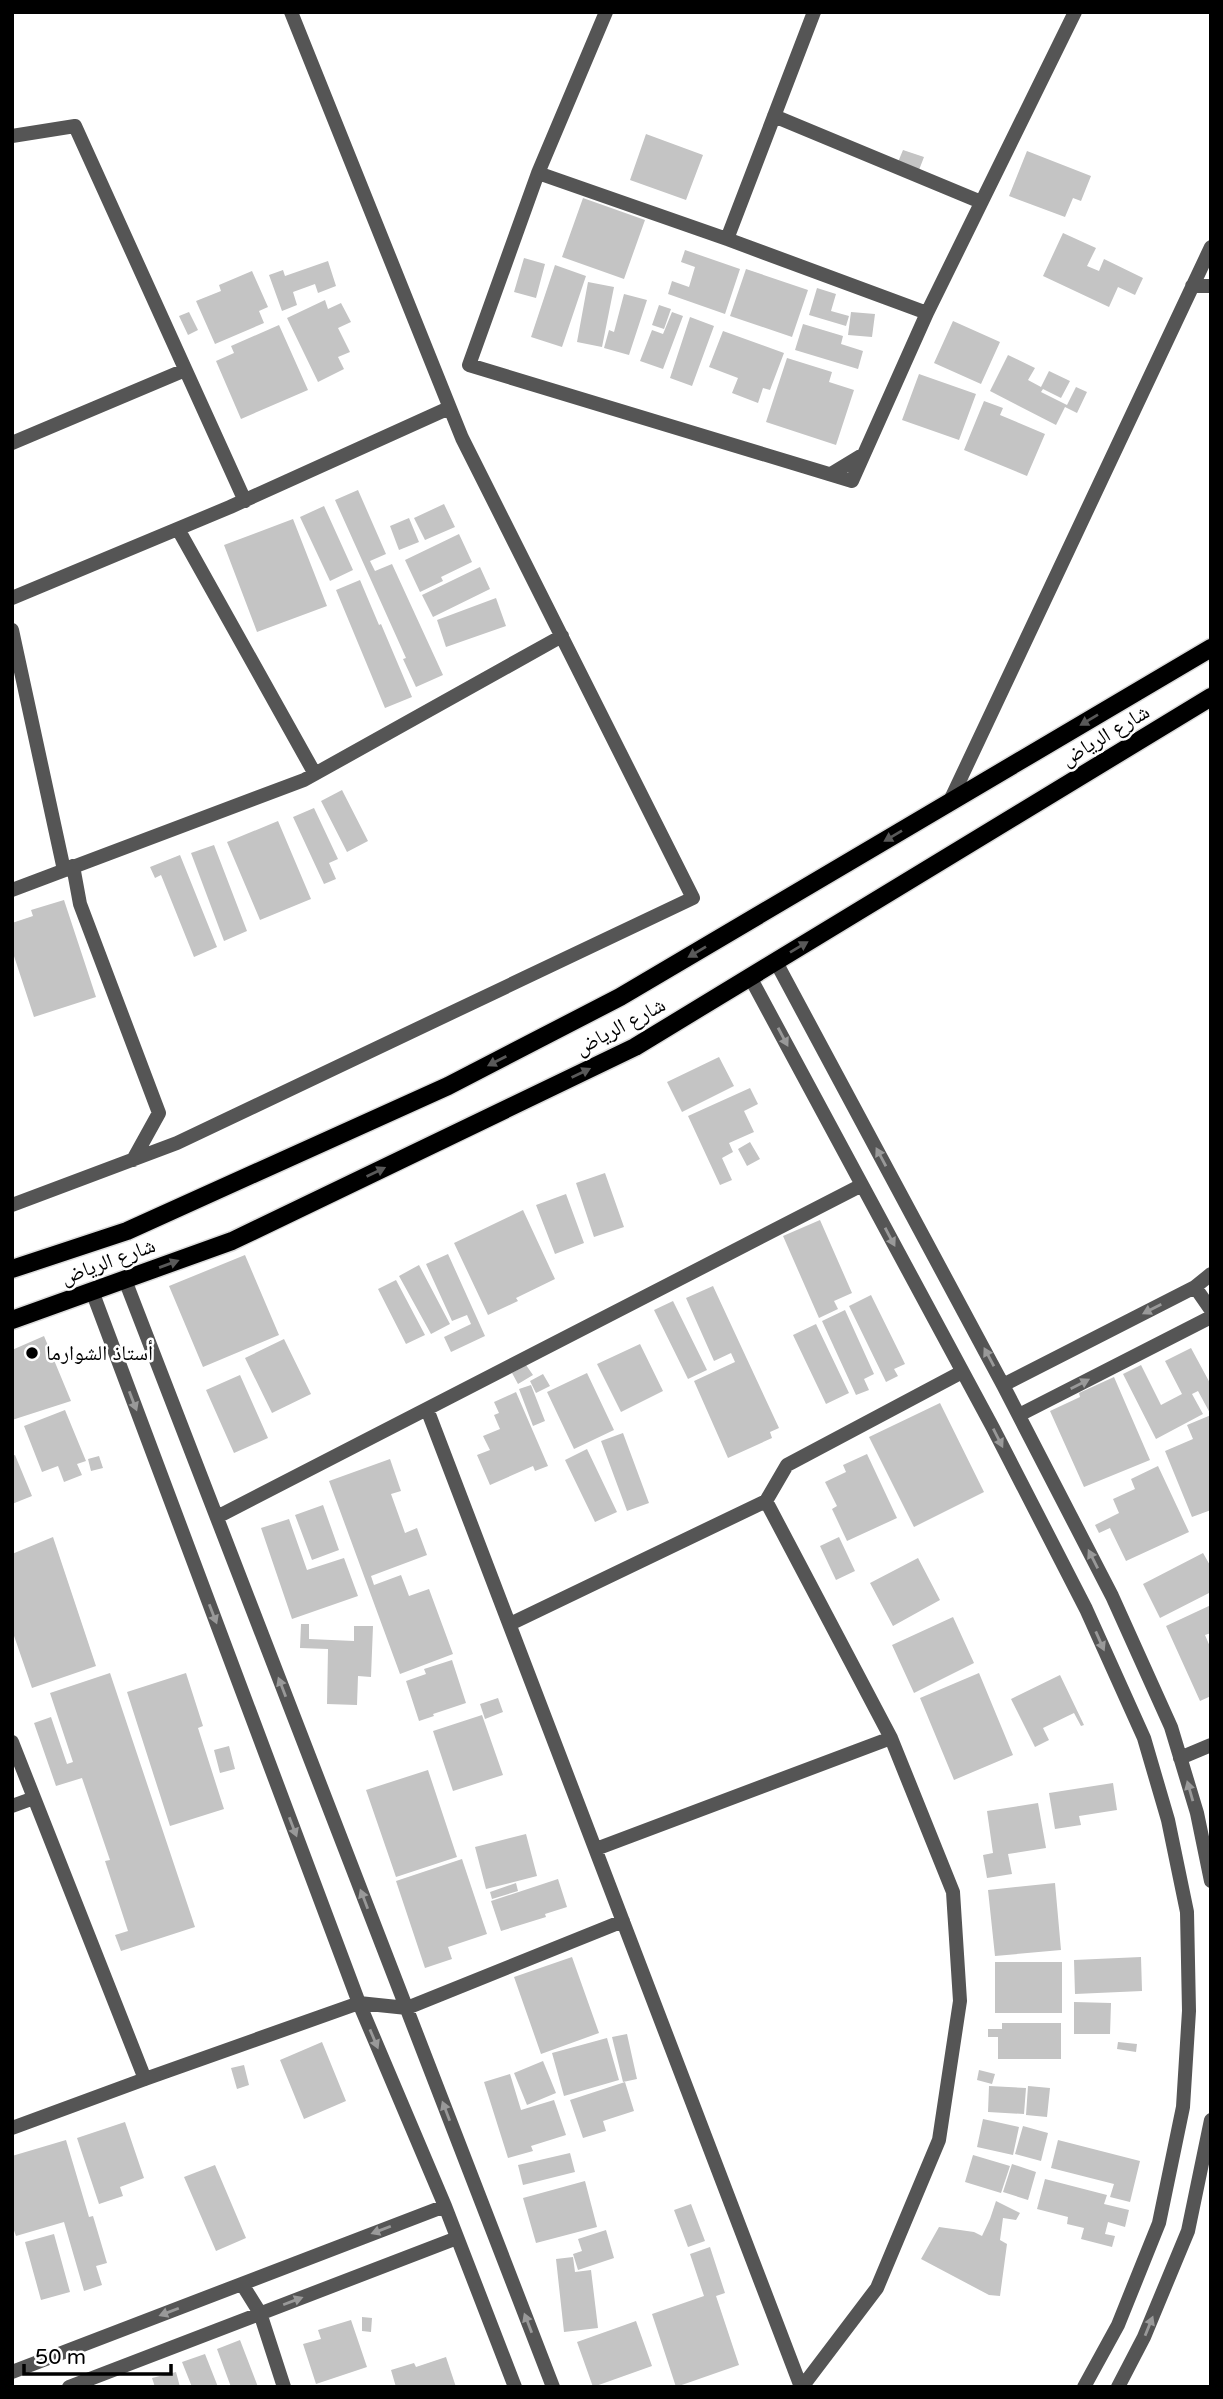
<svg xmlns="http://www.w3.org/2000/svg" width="1223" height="2399" font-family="'Varela Round','Noto Naskh Arabic',sans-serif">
<rect width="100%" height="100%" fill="#fff"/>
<path fill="#c4c4c4" d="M646,134L703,155L686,200L630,180Z
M903,150L924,157L919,170L898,162Z
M1027,151L1091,176L1081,201L1073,198L1065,217L1009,196Z
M583,198L645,220L624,279L562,257Z
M1063,233L1096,248L1087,266L1099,271L1104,259L1143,278L1135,295L1118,287L1109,307L1043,276Z
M685,250L740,269L725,314L668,294L672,281L689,287L695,267L681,262Z
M524,258L545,264L536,298L514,292Z
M328,261L336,286L318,293L315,284L293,292L297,305L282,311L269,275L283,270L285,276Z
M555,265L586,276L562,347L531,337Z
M746,269L808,290L792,337L730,316Z
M252,271L268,307L259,311L264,323L215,344L196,301L221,291L219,285Z
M588,282L614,287L602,347L577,342Z
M817,288L836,294L831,311L849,316L846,326L809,315Z
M624,294L647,300L629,355L604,348L609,330L614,332Z
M325,300L328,309L341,303L351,322L338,328L350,352L338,357L344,369L318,382L287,318Z
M659,305L671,309L664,329L652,325Z
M189,312L198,330L188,335L179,316Z
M672,312L683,316L663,369L640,361L652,330L663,334Z
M851,312L875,314L872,337L848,335Z
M690,317L714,326L692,386L670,378Z
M953,321L1000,342L981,384L934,363Z
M803,324L843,336L841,344L863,351L858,369L795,350Z
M279,325L308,390L241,419L216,361L234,353L231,346Z
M723,331L784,353L770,390L763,388L758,403L732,393L738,378L709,367Z
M1008,355L1035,368L1028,380L1041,387L1049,371L1070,381L1061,398L1043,389L1041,392L1067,405L1076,387L1087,392L1077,413L1065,407L1056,425L990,391Z
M787,358L832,372L829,382L854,390L836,445L766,422Z
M919,374L976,394L959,440L902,420Z
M984,401L1003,408L1000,415L1045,434L1027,476L964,450Z
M358,490L386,554L370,561L375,571L392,564L443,675L416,687L403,659L406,658L335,500Z
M444,504L455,527L425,540L414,518Z
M324,506L353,570L330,581L300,517Z
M409,518L419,542L399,550L390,526Z
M293,519L327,606L257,632L224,545Z
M459,534L472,562L441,577L443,581L420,592L405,560Z
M480,567L490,589L433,617L422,595Z
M360,580L379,625L381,624L412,697L385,708L336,590Z
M496,598L506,626L446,647L437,620Z
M342,790L368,841L347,852L321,801Z
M314,808L338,859L329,863L336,879L324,884L293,817Z
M278,821L311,899L260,920L227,842Z
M214,845L247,931L224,941L191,853Z
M180,855L217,947L194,957L161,875L155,878L150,867Z
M64,900L96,997L34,1017L12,950V923L33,916L31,910Z
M719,1057L734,1086L682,1112L667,1082Z
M750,1088L758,1104L744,1111L754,1132L729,1143L733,1152L722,1158L732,1180L720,1185L688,1116Z
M750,1142L760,1159L747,1166L738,1149Z
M605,1173L624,1227L594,1237L576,1183Z
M566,1194L584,1243L555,1254L536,1205Z
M523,1210L555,1279L516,1298L518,1301L488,1315L454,1243Z
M820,1220L852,1293L834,1301L838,1309L819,1318L783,1236Z
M448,1254L485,1336L451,1352L444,1337L471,1324L467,1315L452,1321L426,1264Z
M245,1255L279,1335L203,1367L169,1286Z
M419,1265L450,1324L431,1334L399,1276Z
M396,1280L425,1335L406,1344L378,1289Z
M713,1286L779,1428L770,1432L772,1438L728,1458L694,1381L735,1362L731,1353L714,1361L686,1298Z
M871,1295L905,1364L894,1369L898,1376L886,1382L849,1306Z
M673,1301L707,1370L688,1379L654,1310Z
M845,1310L874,1374L864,1379L869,1390L856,1395L822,1321Z
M816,1324L849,1393L826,1404L793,1335Z
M44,1336L71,1401L12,1420V1350Z
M284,1339L311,1394L272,1413L245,1358Z
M640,1344L663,1391L621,1412L597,1364Z
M1191,1348L1211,1385V1415L1198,1391L1192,1394L1203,1414L1156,1439L1123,1374L1141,1365L1161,1405L1182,1394L1165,1361Z
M526,1365L533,1375L518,1384L512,1373Z
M587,1373L614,1430L574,1449L547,1392Z
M543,1374L550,1386L536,1393L530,1381Z
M240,1375L268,1438L234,1453L206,1390Z
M1114,1377L1150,1460L1084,1487L1050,1411L1080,1397L1079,1393Z
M531,1385L545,1421L533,1426L519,1389Z
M516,1392L548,1466L535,1471L533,1466L490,1485L477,1455L490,1450L483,1436L500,1429L494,1415L499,1413L494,1402Z
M940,1403L984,1492L914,1527L869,1437Z
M65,1410L86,1461L77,1464L82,1475L64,1482L58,1466L42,1472L24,1426Z
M1211,1415V1510L1192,1517L1165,1451L1193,1439L1187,1425Z
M623,1433L649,1503L627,1511L601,1441Z
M587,1449L617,1512L595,1522L565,1460Z
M867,1454L897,1518L847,1541L832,1509L837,1506L825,1482L846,1472L843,1465Z
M15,1455L32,1496L12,1504V1456Z
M99,1456L103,1468L91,1471L88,1459Z
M390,1459L401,1491L391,1494L405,1533L417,1528L427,1555L371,1576L374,1585L401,1575L409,1596L429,1589L453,1654L400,1674L329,1481Z
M1158,1466L1189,1532L1126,1561L1110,1528L1099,1533L1095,1525L1119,1513L1113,1499L1135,1489L1131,1479Z
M323,1505L339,1550L312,1560L295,1515Z
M289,1519L307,1570L344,1558L358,1596L292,1619L261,1528Z
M53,1537L96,1666L32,1688L12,1630V1554Z
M839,1537L855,1571L836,1580L820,1546Z
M1203,1553L1211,1567V1592L1160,1618L1143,1584Z
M918,1558L940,1600L893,1626L870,1583Z
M1211,1605V1633L1205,1635L1211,1649V1696L1200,1701L1166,1626Z
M953,1617L974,1663L914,1693L892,1645Z
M301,1624H309V1639L354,1641V1626H373L371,1677L358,1676L357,1705L327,1704L328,1649L300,1648Z
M452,1660L466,1703L433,1714L434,1716L419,1721L406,1681L426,1674L424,1669Z
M110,1673L195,1927L121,1951L115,1935L128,1931L105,1861L110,1860L82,1778L56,1786L34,1723L51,1717L67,1764L73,1762L50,1693Z
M186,1673L203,1726L198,1728L224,1809L170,1826L127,1692Z
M979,1673L1013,1755L954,1780L920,1698Z
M1060,1675L1084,1725L1081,1726L1074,1713L1043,1728L1049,1740L1035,1747L1011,1699Z
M498,1698L503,1712L485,1719L480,1704Z
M482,1715L503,1775L453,1791L433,1731Z
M229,1746L235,1769L220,1773L214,1750Z
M428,1770L457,1857L396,1877L366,1790Z
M1113,1783L1117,1810L1079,1816L1081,1825L1055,1829L1049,1793Z
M1038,1803L1046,1848L1008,1854L1012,1874L987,1878L983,1855L993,1853L987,1811Z
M526,1834L537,1876L486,1889L475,1847Z
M462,1859L487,1934L448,1947L452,1959L425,1968L396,1881Z
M558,1879L567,1907L545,1914L546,1917L501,1931L491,1901Z
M516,1883L518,1891L492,1899L490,1892Z
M1055,1883L1061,1950L995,1956L988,1890Z
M572,1957L599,2033L541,2054L514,1977Z
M1141,1957L1142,1991L1075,1994L1074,1960Z
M995,1962H1062V2013H995Z
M1074,2002L1111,2003L1110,2034H1074Z
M1002,2023H1061V2059H998V2037H988V2029H1002Z
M627,2034L637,2079L623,2082L612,2037Z
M607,2038L619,2080L564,2096L552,2053Z
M322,2042L346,2101L304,2119L280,2060Z
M1118,2042L1137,2044L1136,2052L1117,2049Z
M543,2061L556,2093L527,2105L514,2073Z
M244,2065L249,2085L237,2089L231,2068Z
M979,2070L995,2074L992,2084L977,2080Z
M510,2074L521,2110L554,2100L566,2135L531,2146L533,2151L508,2158L484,2082Z
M625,2082L634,2111L603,2121L606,2131L583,2138L570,2100Z
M989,2086L1026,2088L1024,2114L988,2112Z
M1028,2086L1050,2088L1047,2117L1026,2115Z
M983,2119L1019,2127L1013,2155L977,2147Z
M125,2122L144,2178L120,2187L123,2196L99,2204L77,2138Z
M1023,2126L1048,2133L1041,2161L1015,2154Z
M66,2140L89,2217L93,2216L107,2263L96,2266L102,2285L84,2291L64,2222L16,2236L12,2225V2156Z
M1058,2140L1140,2161L1130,2202L1110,2197L1114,2184L1051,2168Z
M570,2153L575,2172L523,2185L518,2165Z
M973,2155L1010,2166L1001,2193L965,2182Z
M1012,2164L1036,2172L1028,2200L1003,2192Z
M215,2165L246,2238L216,2251L184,2177Z
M1045,2179L1107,2195L1104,2204L1129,2210L1125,2227L1108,2222L1105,2234L1115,2236L1112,2247L1081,2239L1084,2228L1067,2224L1068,2217L1037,2209Z
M585,2181L597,2227L536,2243L523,2198Z
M996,2201L1020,2213L1016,2220L1003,2218L1000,2240L1007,2244L1000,2296L989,2295L921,2259L939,2227L974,2232L982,2236L990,2219Z
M691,2204L705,2241L688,2247L674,2210Z
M606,2230L614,2258L578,2270L573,2254L582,2251L578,2239Z
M54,2234L70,2292L41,2300L25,2242Z
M710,2247L725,2293L716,2296L739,2365L676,2387L652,2314L704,2296L690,2254Z
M573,2257L575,2272L591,2270L598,2328L564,2332L556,2259Z
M362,2317L372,2318L371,2332L362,2331Z
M351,2320L367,2367L316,2384L303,2344L321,2339L318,2330Z
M636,2321L652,2366L593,2387L577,2342Z
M240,2340L258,2387H231L217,2349Z
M205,2354L218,2387H192L182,2362Z
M446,2357L456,2387H396L391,2370L414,2363L416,2367Z
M176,2372L180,2387H155L152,2378Z"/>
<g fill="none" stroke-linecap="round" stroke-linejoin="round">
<defs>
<path id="primary" d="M12,1269L127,1231L448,1086L620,997L1211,648
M12,1320L232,1241L635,1047L1211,697"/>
</defs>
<use href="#primary" stroke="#dbdbdb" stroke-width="21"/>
<path stroke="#555" stroke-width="14" d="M606,12L538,173L727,239L927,313L1075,12
M774,116L981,202
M12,136L75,126L245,501
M538,173L469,365L852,481L927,313
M727,239L814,12
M1192,286H1211
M12,443L185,370
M831,474L864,454
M178,529L315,774
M12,598L230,507L449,408
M12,630L64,870
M949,803L1211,247
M73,866L80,904L159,1113L133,1160
M12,890L304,780L562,636
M776,962L1003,1385L1112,1596L1171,1727L1197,1813L1211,1881
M750,977L993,1428L1086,1609L1144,1738L1168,1820L1187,1912L1189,2011L1183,2107L1159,2223L1118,2325L1084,2387
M12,1205L177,1143L693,898L462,438L291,12
M125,1280L553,2387
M1195,1287L1211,1310
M92,1291L359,2003L445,2206L515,2387
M1003,1385L1195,1287L1211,1274
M427,1409L801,2387
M1019,1415L1211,1317
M766,1501L787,1465L962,1372
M217,1517L862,1185
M510,1624L766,1501L891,1738L953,1892L960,2001L939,2140L877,2288L802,2387
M12,1742L145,2079
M1180,1758L1211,1745
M12,1806L34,1798
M596,1849L891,1738
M12,2128L145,2079L359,2003L407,2008L623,1921
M242,2284L260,2313L284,2387
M12,2372L445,2206
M69,2387L457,2238
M1118,2387L1144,2337L1188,2231L1211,2120"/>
<use href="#primary" stroke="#000" stroke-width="18"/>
</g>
<defs><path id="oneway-solid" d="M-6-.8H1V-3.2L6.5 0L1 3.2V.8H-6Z" transform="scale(1.75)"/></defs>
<g fill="#595959">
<use href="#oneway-solid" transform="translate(1089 720) rotate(149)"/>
<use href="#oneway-solid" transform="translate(893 836) rotate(149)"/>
<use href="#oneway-solid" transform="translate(799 947) rotate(-31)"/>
<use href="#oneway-solid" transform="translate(697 952) rotate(149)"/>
<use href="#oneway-solid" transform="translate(497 1061) rotate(153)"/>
<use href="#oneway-solid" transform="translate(581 1073) rotate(-26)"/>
<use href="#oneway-solid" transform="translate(376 1172) rotate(-26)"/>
<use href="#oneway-solid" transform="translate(169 1264) rotate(-20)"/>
</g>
<g fill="#999">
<use href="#oneway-solid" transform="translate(783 1037) rotate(62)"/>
<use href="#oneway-solid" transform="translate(881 1157) rotate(-118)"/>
<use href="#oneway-solid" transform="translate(890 1237) rotate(62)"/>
<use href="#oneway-solid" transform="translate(1152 1309) rotate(153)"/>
<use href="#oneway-solid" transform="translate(989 1357) rotate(-118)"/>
<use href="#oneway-solid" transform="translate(1080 1384) rotate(-27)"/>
<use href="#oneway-solid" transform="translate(133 1401) rotate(69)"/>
<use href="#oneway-solid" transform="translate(998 1438) rotate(63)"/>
<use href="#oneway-solid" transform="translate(1093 1559) rotate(-117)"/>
<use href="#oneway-solid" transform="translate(213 1614) rotate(69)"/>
<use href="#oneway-solid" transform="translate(1100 1641) rotate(66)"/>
<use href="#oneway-solid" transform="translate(282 1687) rotate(-111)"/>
<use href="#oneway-solid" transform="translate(1190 1791) rotate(-106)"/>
<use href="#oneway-solid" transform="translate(293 1827) rotate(69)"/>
<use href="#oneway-solid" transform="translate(364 1899) rotate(-111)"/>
<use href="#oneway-solid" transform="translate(374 2039) rotate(67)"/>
<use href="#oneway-solid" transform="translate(446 2111) rotate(-111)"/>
<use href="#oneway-solid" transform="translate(381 2230) rotate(159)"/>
<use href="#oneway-solid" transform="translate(293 2301) rotate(-21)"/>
<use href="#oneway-solid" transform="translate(169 2312) rotate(159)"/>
<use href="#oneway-solid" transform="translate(528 2323) rotate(-111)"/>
<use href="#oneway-solid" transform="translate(1149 2326) rotate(-68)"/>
</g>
<circle fill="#000" stroke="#fff" stroke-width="2.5" cx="32" cy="1353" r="7"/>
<g text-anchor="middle" stroke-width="5" stroke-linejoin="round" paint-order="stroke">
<g font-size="21" fill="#000" stroke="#fff">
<text transform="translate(1105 735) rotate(-31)" y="7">شارع الرياض</text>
<text transform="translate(620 1026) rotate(-28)" y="7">شارع الرياض</text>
<text transform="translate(108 1261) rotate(-20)" y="7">شارع الرياض</text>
</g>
<g font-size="21" fill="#000" stroke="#fff" text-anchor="start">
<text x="46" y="1360">أستاذ الشوارما</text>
</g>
</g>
<rect width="1223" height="2399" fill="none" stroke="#000000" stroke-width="28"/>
<path d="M24 2364v10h147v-10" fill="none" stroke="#000000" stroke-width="3.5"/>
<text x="35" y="2364" font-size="21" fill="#000000" stroke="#ffffff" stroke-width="5" paint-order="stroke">50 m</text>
</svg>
